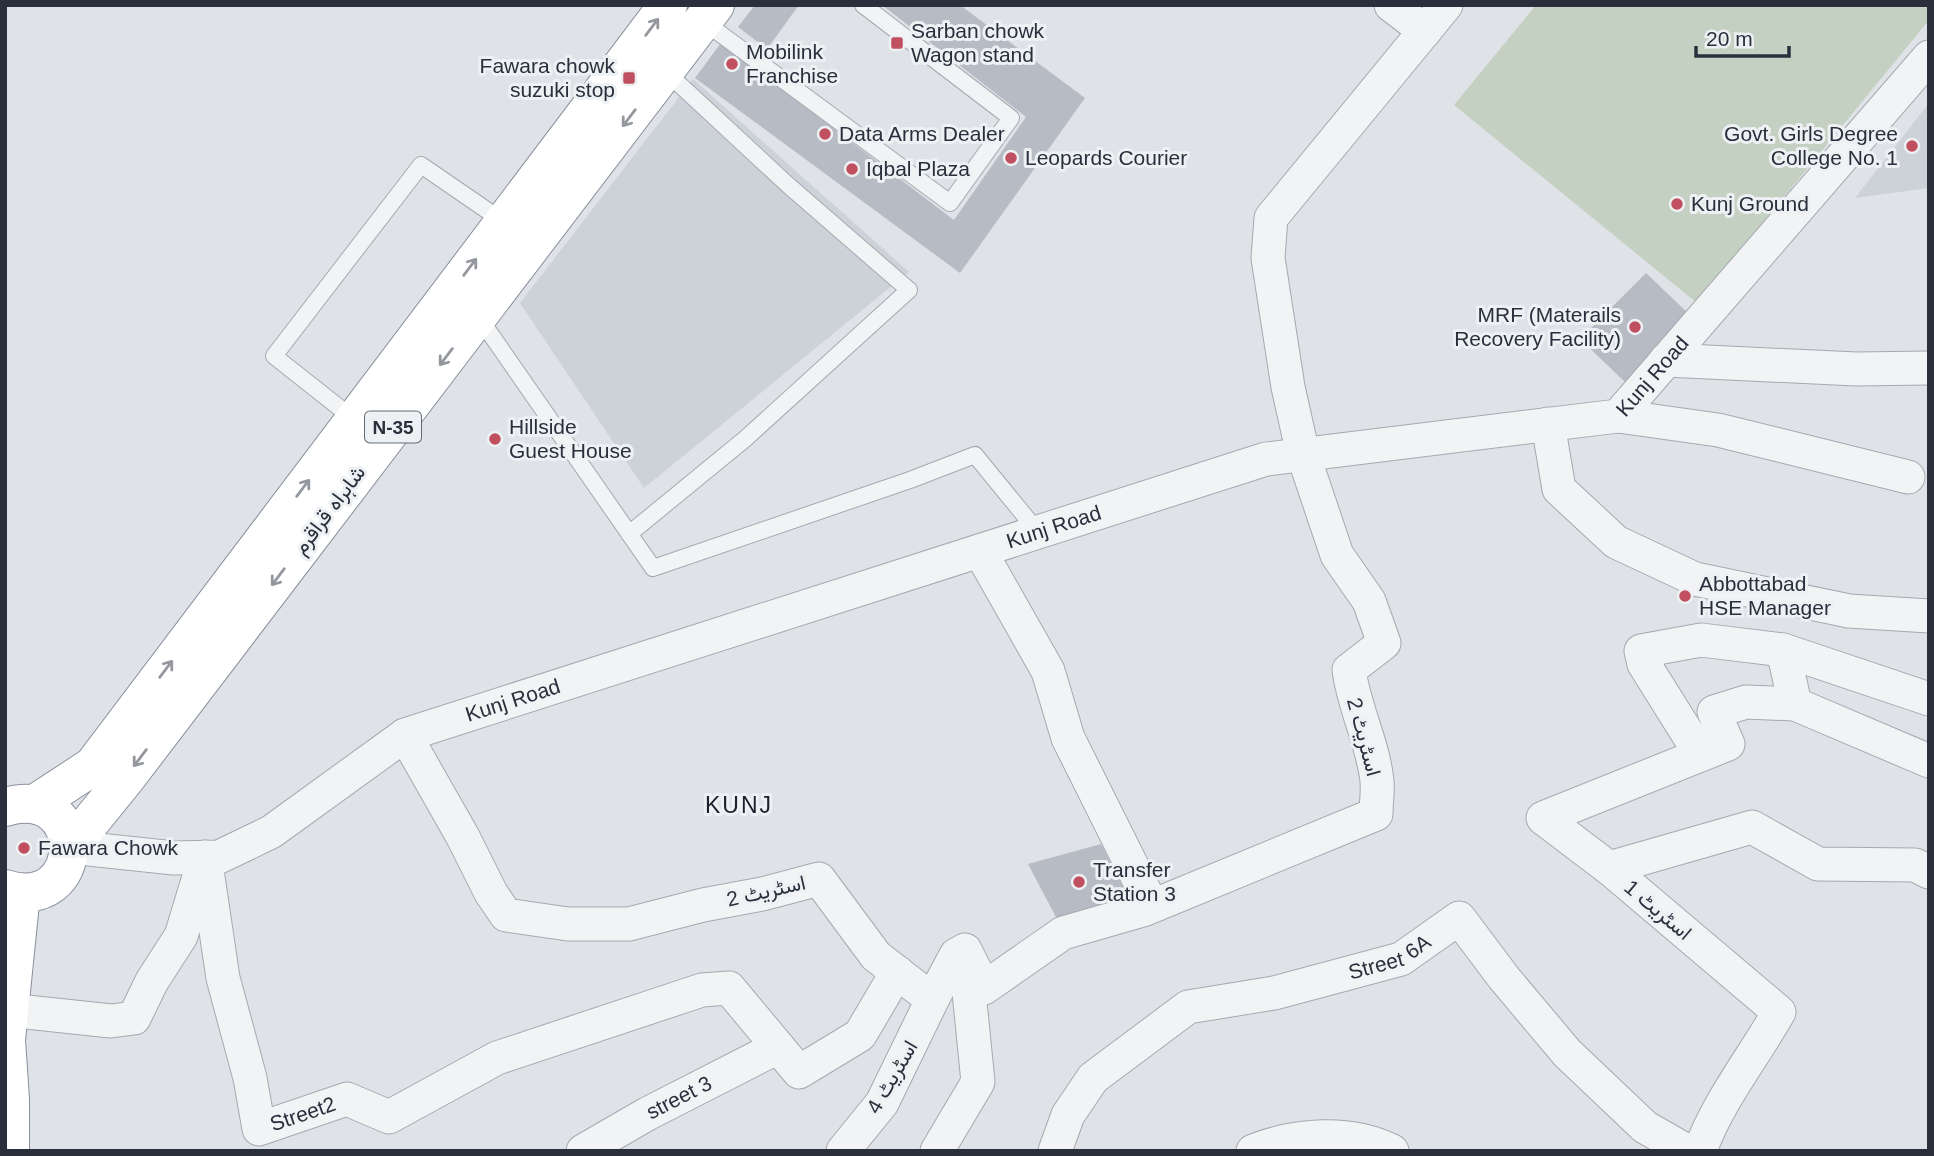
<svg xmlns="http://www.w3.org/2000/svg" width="1934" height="1156" font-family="Helvetica,Vazirmatn,sans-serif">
<rect width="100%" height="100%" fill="#dfe2e7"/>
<path fill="#cdd1d8" d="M693,79L909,272L644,488L520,303Z
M1929,103V188L1855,198Z"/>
<path fill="#c4d0c1" d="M1536,5H1929V20L1697,303L1454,105Z"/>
<path fill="#b7bbc3" d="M755,5H799L767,49L738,27Z
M882,5H960L1085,98L960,273L695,78L721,43L954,220L1026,117Z
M1646,273L1689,314L1626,383L1580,339Z
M1101,844L1130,900L1058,921L1028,864Z"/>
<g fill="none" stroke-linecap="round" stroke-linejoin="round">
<defs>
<path id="lane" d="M703,21L950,203L1011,118L863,5
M478,316L653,568L910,480L975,455L1038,532
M355,420L274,356L421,165L504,222
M629,534L745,439L909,290L788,185L665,71"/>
<g id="street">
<path d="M1391,5L1425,31"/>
<path d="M1666,360L1856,369L1929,368"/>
<path d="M1618,416L1718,430L1908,477"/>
<path d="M1548,424L1559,489L1616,542L1695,579L1849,611L1929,616"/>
<path d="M980,551L1048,671L1068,738L1152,906"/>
<path d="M1783,650L1929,699"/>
<path d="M1795,704L1929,761"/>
<path d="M405,735L463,837L491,893L506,915L568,924H629L703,905L762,894L819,879L876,956L925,994L933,998L956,955L965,950L984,988L1063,933L1143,910L1376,814C1376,803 1378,792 1377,781C1373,743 1354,708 1349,670L1384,643L1369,601L1337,555L1303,454L1288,387L1268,258L1271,218L1446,5"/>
<path id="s1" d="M70,847L174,858L219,857L271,832L405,735L1266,459L1618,416L1929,57"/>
<path d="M1609,868L1752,827L1818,864L1915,865L1929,872"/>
<path id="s2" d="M8,1010L111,1021L134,1018L152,981L181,936L205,857L223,978L250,1078L259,1129L347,1099L389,1117L497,1058L702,990L729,988L799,1072L860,1035L897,972"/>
<path id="s3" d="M583,1151L647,1114L778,1047"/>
<path d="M843,1151L882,1103L933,998"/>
<path d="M937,1151L978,1082L966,962"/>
<path id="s4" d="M1055,1151L1068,1115L1093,1078L1188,1007L1274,993L1401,959L1459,918L1504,978L1567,1053L1645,1127L1687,1151"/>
<path d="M1253,1151C1296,1134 1350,1130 1392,1151"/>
<path d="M1700,1151C1718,1101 1753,1058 1779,1012L1609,868L1543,818L1728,744L1714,712L1746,702L1795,704L1783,650L1701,640L1641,651L1644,664L1701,755"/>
</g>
<path id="highway" d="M35,804L93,766L668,5
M5,807C91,782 88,915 5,889
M70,847L126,778L715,5
M10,1151V1099L6,1040L21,893"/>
</defs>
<use href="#lane" stroke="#a5a9b0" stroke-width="18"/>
<use href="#street" stroke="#a5a9b0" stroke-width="35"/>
<use href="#highway" stroke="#888f9c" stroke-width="40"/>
<use href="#lane" stroke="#f1f3f5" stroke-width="16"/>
<use href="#street" stroke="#f1f3f5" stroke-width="33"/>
<use href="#highway" stroke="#fff" stroke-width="38"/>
</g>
<defs><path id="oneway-shaft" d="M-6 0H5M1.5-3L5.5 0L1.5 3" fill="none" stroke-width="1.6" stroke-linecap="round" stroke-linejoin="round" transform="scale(1.75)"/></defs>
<g stroke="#94989e">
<use href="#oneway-shaft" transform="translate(652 27) rotate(-53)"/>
<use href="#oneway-shaft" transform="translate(629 118) rotate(127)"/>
<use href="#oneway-shaft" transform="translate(470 267) rotate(-53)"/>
<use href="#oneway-shaft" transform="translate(446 357) rotate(127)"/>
<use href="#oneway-shaft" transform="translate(303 488) rotate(-53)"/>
<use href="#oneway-shaft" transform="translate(278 577) rotate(127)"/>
<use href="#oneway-shaft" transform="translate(166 669) rotate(-53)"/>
<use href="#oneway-shaft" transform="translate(140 758) rotate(127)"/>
</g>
<g fill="#c0505f" stroke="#eef1f4" stroke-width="2.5">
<rect x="890" y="36" width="14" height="14" rx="3.5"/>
<circle cx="732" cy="64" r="7"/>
<rect x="622" y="71" width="14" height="14" rx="3.5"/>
<circle cx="825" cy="134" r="7"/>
<circle cx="1912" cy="146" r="7"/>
<circle cx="1011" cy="158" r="7"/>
<circle cx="852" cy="169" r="7"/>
<circle cx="1677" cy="204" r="7"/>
<circle cx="1635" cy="327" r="7"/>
<circle cx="495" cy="439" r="7"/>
<circle cx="1685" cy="596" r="7"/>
<circle cx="24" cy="848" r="7"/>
<circle cx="1079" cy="882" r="7"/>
</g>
<g text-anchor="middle" stroke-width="6" stroke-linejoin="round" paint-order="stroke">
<rect fill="#eef1f4" stroke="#646a73" stroke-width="2" x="365" y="411.5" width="56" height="31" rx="5"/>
<g font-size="19" font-weight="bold" fill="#29303c">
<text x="393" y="434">N-35</text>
</g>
<g font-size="21" fill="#29303c" stroke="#eef1f4" text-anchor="start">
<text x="911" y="38">Sarban chowk<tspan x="911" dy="24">Wagon stand</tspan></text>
<text x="746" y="59">Mobilink<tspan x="746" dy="24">Franchise</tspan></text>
<text x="615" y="73" text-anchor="end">Fawara chowk<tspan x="615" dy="24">suzuki stop</tspan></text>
<text x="839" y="141">Data Arms Dealer</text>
<text x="1898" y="141" text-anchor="end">Govt. Girls Degree<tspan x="1898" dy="24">College No. 1</tspan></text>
<text x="1025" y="165">Leopards Courier</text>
<text x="866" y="176">Iqbal Plaza</text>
<text x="1691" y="211">Kunj Ground</text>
<text x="1621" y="322" text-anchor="end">MRF (Materails<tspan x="1621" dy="24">Recovery Facility)</tspan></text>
<text x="509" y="434">Hillside<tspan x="509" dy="24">Guest House</tspan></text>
<text x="1699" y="591">Abbottabad<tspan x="1699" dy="24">HSE Manager</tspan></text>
<text x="38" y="855">Fawara Chowk</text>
<text x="1093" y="877">Transfer<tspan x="1093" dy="24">Station 3</tspan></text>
</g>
<g font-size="21" fill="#29303c" stroke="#eef1f4">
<text dy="7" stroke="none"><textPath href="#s1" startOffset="1684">Kunj Road</textPath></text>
<text transform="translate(329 510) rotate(-53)" y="7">شاہراہ قراقرم</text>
<text dy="7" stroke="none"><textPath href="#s1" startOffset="1054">Kunj Road</textPath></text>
<text dy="7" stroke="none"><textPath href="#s1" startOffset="486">Kunj Road</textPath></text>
<text transform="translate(1364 737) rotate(75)" y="7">اسٹریٹ 2</text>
<text transform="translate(766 891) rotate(-13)" y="7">اسٹریٹ 2</text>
<text transform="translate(1658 910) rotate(40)" y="7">اسٹریٹ 1</text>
<text dy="7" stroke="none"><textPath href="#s4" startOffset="410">Street 6A</textPath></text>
<text transform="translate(892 1077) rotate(-60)" y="7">اسٹریٹ 4</text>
<text dy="7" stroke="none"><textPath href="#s3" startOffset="110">street 3</textPath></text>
<text dy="7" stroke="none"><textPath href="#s2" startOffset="628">Street2</textPath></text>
</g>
<g font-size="23" letter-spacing="2" fill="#1c212d" stroke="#eef1f4">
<text x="739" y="813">KUNJ</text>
</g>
</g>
<rect width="1934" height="1156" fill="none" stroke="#29303c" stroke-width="14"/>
<path d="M1696 46v10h93v-10" fill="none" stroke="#29303c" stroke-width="3.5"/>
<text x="1706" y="46" font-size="21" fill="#29303c" stroke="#eef1f4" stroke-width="5" paint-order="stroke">20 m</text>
</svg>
